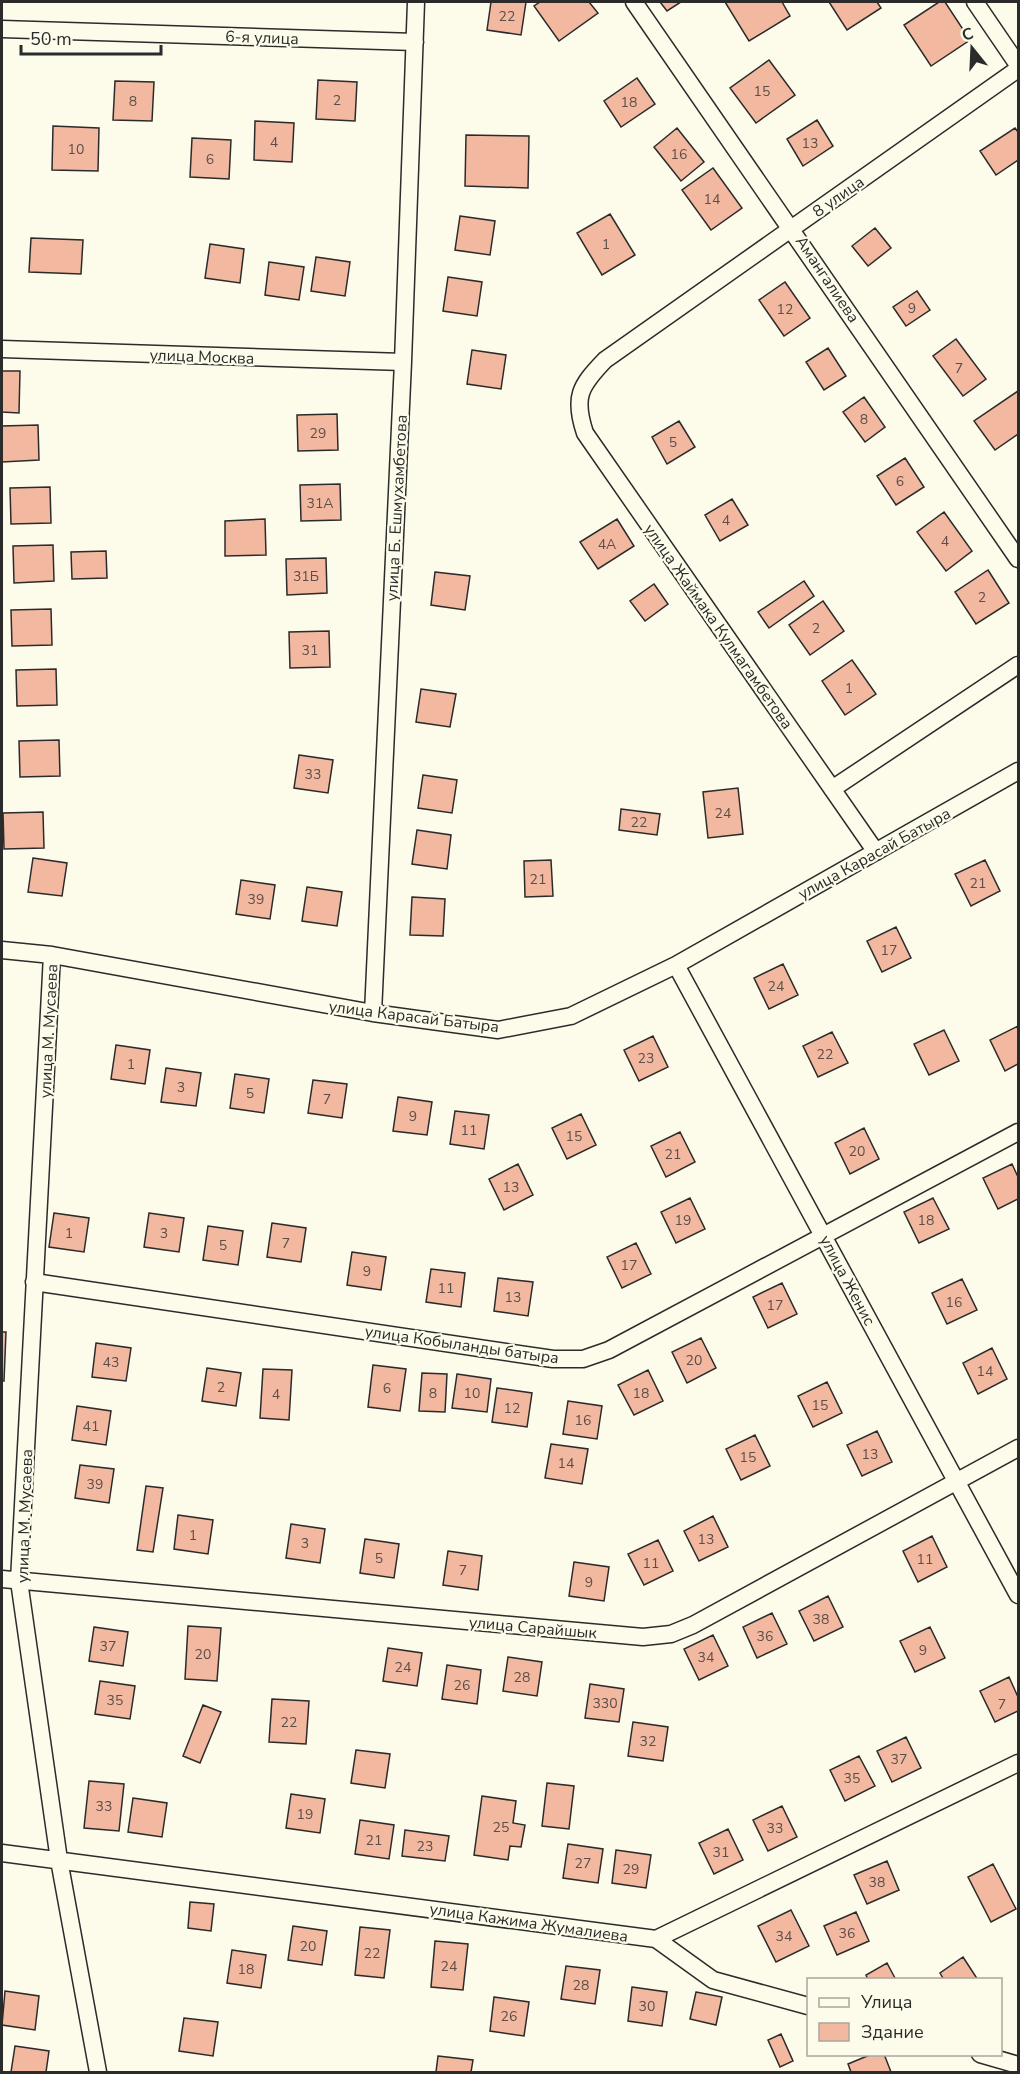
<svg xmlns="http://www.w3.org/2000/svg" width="1020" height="2074" font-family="'Nunito Sans',sans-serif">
<rect width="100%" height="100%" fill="#fdfbea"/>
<path fill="#f2b8a0" stroke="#2b2b2b" stroke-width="1.5" d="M491,2H526L521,35L487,30Z
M540,2H589L598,13L559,41L534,6Z
M660,2H681L667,11Z
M725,2H782L790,16L749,41Z
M829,2H877L881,8L847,30Z
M939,2H945L970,40L931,66L904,25Z
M769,60L795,95L756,123L730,88Z
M637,78L655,104L621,127L604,101Z
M318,80L357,82L355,121L316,119Z
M115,81L154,82L152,121L113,120Z
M817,120L833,146L803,166L787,139Z
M255,121L294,123L292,162L254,160Z
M53,126L99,128L98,171L52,170Z
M677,128L704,162L681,181L654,147Z
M1015,128L1018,132V160L996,175L980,151Z
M466,135L529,136L528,188L465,186Z
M192,138L231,140L229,179L190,177Z
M713,168L742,208L711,230L682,190Z
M610,214L635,255L602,275L577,233Z
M460,216L495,221L490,255L455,250Z
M875,228L891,248L868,266L852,246Z
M31,238L83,240L81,274L29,272Z
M210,244L244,249L240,283L205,278Z
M316,257L350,262L345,296L311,291Z
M269,262L304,267L299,300L265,295Z
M448,277L482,282L477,316L443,311Z
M785,282L810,318L784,336L759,300Z
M917,291L930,310L906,326L893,307Z
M956,339L986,379L963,396L933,356Z
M828,348L846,376L824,390L806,362Z
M472,350L506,355L501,389L467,384Z
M2,371H20L19,413L2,412Z
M1018,391V434L995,450L974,421Z
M864,397L885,427L865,442L843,412Z
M337,414L338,450L298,451L297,415Z
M679,421L695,447L667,464L652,437Z
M38,425L39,460L2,462V426Z
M905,458L924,487L896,505L877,476Z
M340,484L341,520L301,521L300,485Z
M50,487L51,523L11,524L10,488Z
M732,499L748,525L720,541L705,515Z
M944,512L972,551L946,571L917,532Z
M265,519L266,555L225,556V521Z
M617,519L634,546L598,569L580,542Z
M53,545L54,581L14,583L13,546Z
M106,551L107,578L72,579L71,552Z
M326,558L327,593L287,595L286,559Z
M988,570L1009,603L976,624L955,592Z
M435,572L470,576L465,610L431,605Z
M804,581L814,596L769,628L758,612Z
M654,584L668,604L645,621L630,601Z
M823,601L844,631L810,655L789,625Z
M51,609L52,645L12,646L11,610Z
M329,631L330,667L290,668L289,632Z
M852,660L876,694L845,715L822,681Z
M56,669L57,705L17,706L16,670Z
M421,689L456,694L450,727L416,722Z
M59,740L60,776L20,777L19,741Z
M299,755L333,760L328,793L294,788Z
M423,775L457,780L452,813L418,808Z
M738,788L743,834L708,838L703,792Z
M621,809L660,814L657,835L619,830Z
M43,812L44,848L4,849L3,813Z
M417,830L451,835L447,869L412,864Z
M33,858L67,863L62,896L28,892Z
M551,860L553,896L525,897L524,861Z
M985,860L1000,891L971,906L955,874Z
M241,880L275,885L270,919L236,914Z
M307,887L342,892L337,926L302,921Z
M412,897L445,899L443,936L410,935Z
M896,927L911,958L882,972L867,941Z
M783,964L798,995L769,1009L754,978Z
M1018,1026V1064L1005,1071L990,1040Z
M944,1030L959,1061L929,1075L914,1044Z
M832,1032L848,1063L818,1077L803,1046Z
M653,1036L668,1067L639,1081L624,1050Z
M116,1045L150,1050L145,1084L111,1079Z
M166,1068L201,1073L196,1106L161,1102Z
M235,1074L269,1079L264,1113L230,1108Z
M313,1080L347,1084L342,1118L308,1113Z
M398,1097L432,1102L427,1135L393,1131Z
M455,1111L489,1115L484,1149L450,1144Z
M581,1114L596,1145L567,1159L552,1128Z
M864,1128L879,1159L850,1174L835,1143Z
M680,1132L695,1162L666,1177L651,1146Z
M518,1164L533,1195L504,1210L489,1179Z
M1012,1164L1018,1177V1199L998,1209L983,1178Z
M690,1198L705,1229L676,1243L661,1212Z
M933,1198L949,1229L919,1243L904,1212Z
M54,1213L89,1218L84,1252L49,1247Z
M149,1213L184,1218L179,1252L144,1247Z
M272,1223L306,1228L301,1262L267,1257Z
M208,1226L243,1231L238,1265L203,1260Z
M636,1243L651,1274L622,1288L607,1257Z
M352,1252L386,1257L381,1290L347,1285Z
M431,1269L465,1273L461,1307L426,1302Z
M498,1278L533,1282L528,1316L494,1311Z
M962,1279L977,1310L947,1324L932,1293Z
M782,1283L797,1314L768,1328L753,1297Z
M2,1332H6L4,1381H2Z
M701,1338L716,1368L687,1383L672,1352Z
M96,1343L131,1348L126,1381L92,1377Z
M992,1348L1007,1379L978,1394L963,1363Z
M373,1365L406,1369L400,1411L368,1407Z
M207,1368L241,1373L236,1406L202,1401Z
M263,1369L292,1370L289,1420L260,1418Z
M648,1370L663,1401L634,1415L618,1385Z
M422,1373L447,1374L445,1412L419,1411Z
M457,1374L491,1379L487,1412L452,1408Z
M827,1382L842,1413L813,1427L798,1396Z
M497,1388L532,1393L527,1427L492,1422Z
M568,1401L602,1406L597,1439L563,1434Z
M77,1406L111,1411L106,1445L72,1440Z
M877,1431L892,1462L862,1476L847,1445Z
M755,1435L770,1466L741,1480L726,1449Z
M551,1444L588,1449L582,1484L545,1478Z
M80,1465L114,1469L109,1503L75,1498Z
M146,1486L163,1488L153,1552L137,1550Z
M178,1515L213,1520L208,1554L174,1549Z
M713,1516L728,1547L699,1561L684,1531Z
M291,1524L325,1529L320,1563L286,1558Z
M932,1536L947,1567L918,1582L903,1551Z
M365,1539L399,1544L394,1578L360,1573Z
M658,1540L673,1571L644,1585L628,1554Z
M448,1551L482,1556L478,1590L443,1585Z
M574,1562L609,1567L604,1601L569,1596Z
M828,1596L843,1627L814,1641L799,1611Z
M772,1613L787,1644L757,1658L743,1627Z
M188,1626L221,1628L217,1681L185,1679Z
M94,1627L128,1632L123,1666L89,1661Z
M930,1627L945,1658L915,1672L900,1641Z
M713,1635L728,1666L699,1680L684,1649Z
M388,1648L422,1653L417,1686L383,1681Z
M508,1657L542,1662L537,1696L503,1691Z
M447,1665L481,1670L477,1704L442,1699Z
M1009,1677L1018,1697V1711L995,1722L980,1691Z
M100,1681L135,1686L130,1719L95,1714Z
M590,1684L624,1689L619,1722L585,1718Z
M272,1699L309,1701L306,1744L269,1742Z
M203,1705L221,1712L200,1763L183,1756Z
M633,1722L668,1727L663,1761L628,1756Z
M906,1737L921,1768L892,1782L877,1751Z
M356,1750L390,1754L385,1788L351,1783Z
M859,1756L875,1786L845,1801L830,1770Z
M89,1781L124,1784L119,1831L84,1828Z
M547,1783L574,1786L569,1829L542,1826Z
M291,1794L325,1799L320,1833L286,1828Z
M482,1796L516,1801L513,1823L525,1825L521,1847L510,1846L508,1860L474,1855Z
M133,1798L167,1803L162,1837L128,1832Z
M782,1806L797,1837L768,1851L753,1820Z
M360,1820L394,1825L389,1859L355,1854Z
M728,1829L743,1860L714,1874L699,1843Z
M405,1830L449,1836L445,1861L402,1856Z
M568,1844L603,1849L598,1883L563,1878Z
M616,1850L651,1855L646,1888L612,1883Z
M887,1861L899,1890L867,1904L854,1875Z
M993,1864L1016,1909L991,1922L968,1877Z
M190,1902L214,1904L211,1931L188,1928Z
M791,1910L809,1946L776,1962L758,1926Z
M856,1912L869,1941L837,1955L824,1926Z
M293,1926L327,1931L322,1965L288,1960Z
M360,1927L390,1930L384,1978L355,1975Z
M435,1941L468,1944L463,1990L431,1987Z
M232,1950L266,1955L261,1988L227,1983Z
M963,1957L978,1980H944L940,1973Z
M887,1963L896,1980H868L866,1975Z
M566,1966L600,1970L595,2004L561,1999Z
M632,1987L667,1992L662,2026L628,2021Z
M5,1991L39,1996L35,2030L2,2025Z
M696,1992L722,1997L716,2025L690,2019Z
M494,1997L529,2002L524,2036L490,2031Z
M184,2018L218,2022L213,2056L179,2051Z
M781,2034L793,2061L780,2067L768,2040Z
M15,2046L49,2051L46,2072H11Z
M872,2054H884L891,2072H851L848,2064Z
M438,2056L473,2060L471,2072H436Z"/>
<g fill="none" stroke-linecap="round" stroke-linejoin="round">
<defs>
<path id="minor" d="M634,2L1018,559
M975,2L1018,65
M2,29L415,42
M2,349L403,362
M832,789L1018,665
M876,852L585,433C573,397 580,386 605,360L1018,69
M2,950L52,955L373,1013L498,1030L571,1016L676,965L1018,771
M52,955L19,1581L59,1860L98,2072
M676,965L1018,1595
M373,1013L403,362L416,2
M34,1282L553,1359H583L609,1350L1018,1132
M2,1579L643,1637L671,1634L693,1625L1018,1448
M2,1853L656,1939L1018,1763
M656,1939L713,1980L808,2006
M980,2054L1018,2065"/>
</defs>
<use href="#minor" stroke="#2b2b2b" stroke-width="19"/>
<use href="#minor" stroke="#fdfbea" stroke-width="16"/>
</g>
<g text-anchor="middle" stroke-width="4.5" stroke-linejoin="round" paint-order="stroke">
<g font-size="14" fill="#5d4e48">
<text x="507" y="21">22</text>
<text x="762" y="96">15</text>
<text x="337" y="105">2</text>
<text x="133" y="106">8</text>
<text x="629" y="107">18</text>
<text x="274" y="147">4</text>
<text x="810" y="148">13</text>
<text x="76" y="154">10</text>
<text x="679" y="159">16</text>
<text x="210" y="164">6</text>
<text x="712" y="204">14</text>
<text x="606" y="249">1</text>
<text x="912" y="313">9</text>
<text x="785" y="314">12</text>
<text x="959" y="373">7</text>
<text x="864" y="424">8</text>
<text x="318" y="438">29</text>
<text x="673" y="447">5</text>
<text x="900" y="486">6</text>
<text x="320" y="508">31А</text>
<text x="726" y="525">4</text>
<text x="945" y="546">4</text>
<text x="607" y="549">4А</text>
<text x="306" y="581">31Б</text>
<text x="982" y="602">2</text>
<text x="816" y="633">2</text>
<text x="310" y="655">31</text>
<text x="849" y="693">1</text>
<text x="313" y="779">33</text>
<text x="723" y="818">24</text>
<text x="639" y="827">22</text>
<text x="538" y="884">21</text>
<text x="978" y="888">21</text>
<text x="256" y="904">39</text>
<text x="889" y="955">17</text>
<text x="776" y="991">24</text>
<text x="825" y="1059">22</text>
<text x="646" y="1063">23</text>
<text x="131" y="1069">1</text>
<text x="181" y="1092">3</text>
<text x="250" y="1098">5</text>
<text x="327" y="1104">7</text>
<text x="413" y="1121">9</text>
<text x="469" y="1135">11</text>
<text x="574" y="1141">15</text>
<text x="857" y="1156">20</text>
<text x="673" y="1159">21</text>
<text x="511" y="1192">13</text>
<text x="683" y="1225">19</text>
<text x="926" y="1225">18</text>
<text x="69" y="1238">1</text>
<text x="164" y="1238">3</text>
<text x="286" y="1248">7</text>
<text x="223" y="1250">5</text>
<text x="629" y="1270">17</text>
<text x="367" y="1276">9</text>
<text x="446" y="1293">11</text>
<text x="513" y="1302">13</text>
<text x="954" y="1307">16</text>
<text x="775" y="1310">17</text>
<text x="694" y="1365">20</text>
<text x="111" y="1367">43</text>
<text x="985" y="1376">14</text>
<text x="221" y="1392">2</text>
<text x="387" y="1393">6</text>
<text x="433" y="1398">8</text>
<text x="472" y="1398">10</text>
<text x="641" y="1398">18</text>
<text x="276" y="1399">4</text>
<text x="820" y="1410">15</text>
<text x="512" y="1413">12</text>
<text x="583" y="1425">16</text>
<text x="91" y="1431">41</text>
<text x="870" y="1459">13</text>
<text x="748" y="1462">15</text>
<text x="566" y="1468">14</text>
<text x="95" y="1489">39</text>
<text x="193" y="1540">1</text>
<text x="706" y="1544">13</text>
<text x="305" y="1548">3</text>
<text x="379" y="1563">5</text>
<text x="925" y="1564">11</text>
<text x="651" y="1568">11</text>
<text x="463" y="1575">7</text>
<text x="589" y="1587">9</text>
<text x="821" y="1624">38</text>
<text x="765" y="1641">36</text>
<text x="108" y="1651">37</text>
<text x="923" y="1655">9</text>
<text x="203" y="1659">20</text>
<text x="706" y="1662">34</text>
<text x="403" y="1672">24</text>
<text x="522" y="1682">28</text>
<text x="462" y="1690">26</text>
<text x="115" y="1705">35</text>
<text x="605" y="1708">330</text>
<text x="1002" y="1709">7</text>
<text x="289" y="1727">22</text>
<text x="648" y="1746">32</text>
<text x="899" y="1764">37</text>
<text x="852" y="1783">35</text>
<text x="104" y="1811">33</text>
<text x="305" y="1819">19</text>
<text x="501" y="1832">25</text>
<text x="775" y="1833">33</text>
<text x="374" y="1845">21</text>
<text x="425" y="1851">23</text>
<text x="721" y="1857">31</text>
<text x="583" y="1868">27</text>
<text x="631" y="1874">29</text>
<text x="877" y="1887">38</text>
<text x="847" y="1938">36</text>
<text x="784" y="1941">34</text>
<text x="308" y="1951">20</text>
<text x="372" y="1958">22</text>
<text x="449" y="1971">24</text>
<text x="246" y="1974">18</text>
<text x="581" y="1990">28</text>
<text x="647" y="2011">30</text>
<text x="509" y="2021">26</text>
</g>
<g font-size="16" fill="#2b2b2b" stroke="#fdfbea">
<text transform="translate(262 37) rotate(2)" y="6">6-я улица</text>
<text transform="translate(838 196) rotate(-35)" y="6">8 улица</text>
<text transform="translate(828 279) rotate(56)" y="6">Амангалиева</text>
<text transform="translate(202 356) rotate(2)" y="6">улица Москва</text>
<text transform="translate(396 508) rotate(-87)" y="6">улица Б. Ешмухамбетова</text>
<text transform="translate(719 626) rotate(55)" y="6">улица Жаймака Кулмагамбетова</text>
<text transform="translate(874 853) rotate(-29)" y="6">улица Карасай Батыра</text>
<text transform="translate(414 1016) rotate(7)" y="6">улица Карасай Батыра</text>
<text transform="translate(48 1031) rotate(-87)" y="6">улица М. Мусаева</text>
<text transform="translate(848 1280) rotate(62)" y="6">улица Женис</text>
<text transform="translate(462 1344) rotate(8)" y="6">улица Кобыланды батыра</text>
<text transform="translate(24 1516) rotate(-88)" y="6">улица М. Мусаева</text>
<text transform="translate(533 1627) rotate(5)" y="6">улица Сарайшык</text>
<text transform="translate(529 1922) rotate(8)" y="6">улица Кажима Жумалиева</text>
</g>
</g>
<rect width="1020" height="2074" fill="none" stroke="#2b2b2b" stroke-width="6"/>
<rect x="807" y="1978" width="195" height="78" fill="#fdfbea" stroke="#a9a89e" stroke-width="1.5"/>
<rect x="819" y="1998" width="30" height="9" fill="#fdfbea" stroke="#a9a89e" stroke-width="1.5"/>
<text x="861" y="2008" font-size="18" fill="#2b2b2b">Улица</text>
<rect x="819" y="2023" width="30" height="18" fill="#f2b8a0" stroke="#a9a89e" stroke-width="1.5"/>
<text x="861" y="2038" font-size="18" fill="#2b2b2b">Здание</text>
<g transform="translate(972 48) rotate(342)" stroke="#fdfbea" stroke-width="4.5" paint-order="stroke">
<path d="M0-4.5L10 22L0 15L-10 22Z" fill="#2b2b2b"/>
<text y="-9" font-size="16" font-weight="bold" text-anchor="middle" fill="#2b2b2b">С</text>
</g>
<path d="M21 45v9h140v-9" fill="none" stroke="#2b2b2b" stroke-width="3"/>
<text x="30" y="45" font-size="18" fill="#2b2b2b" stroke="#fdfbea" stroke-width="4.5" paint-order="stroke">50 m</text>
</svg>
